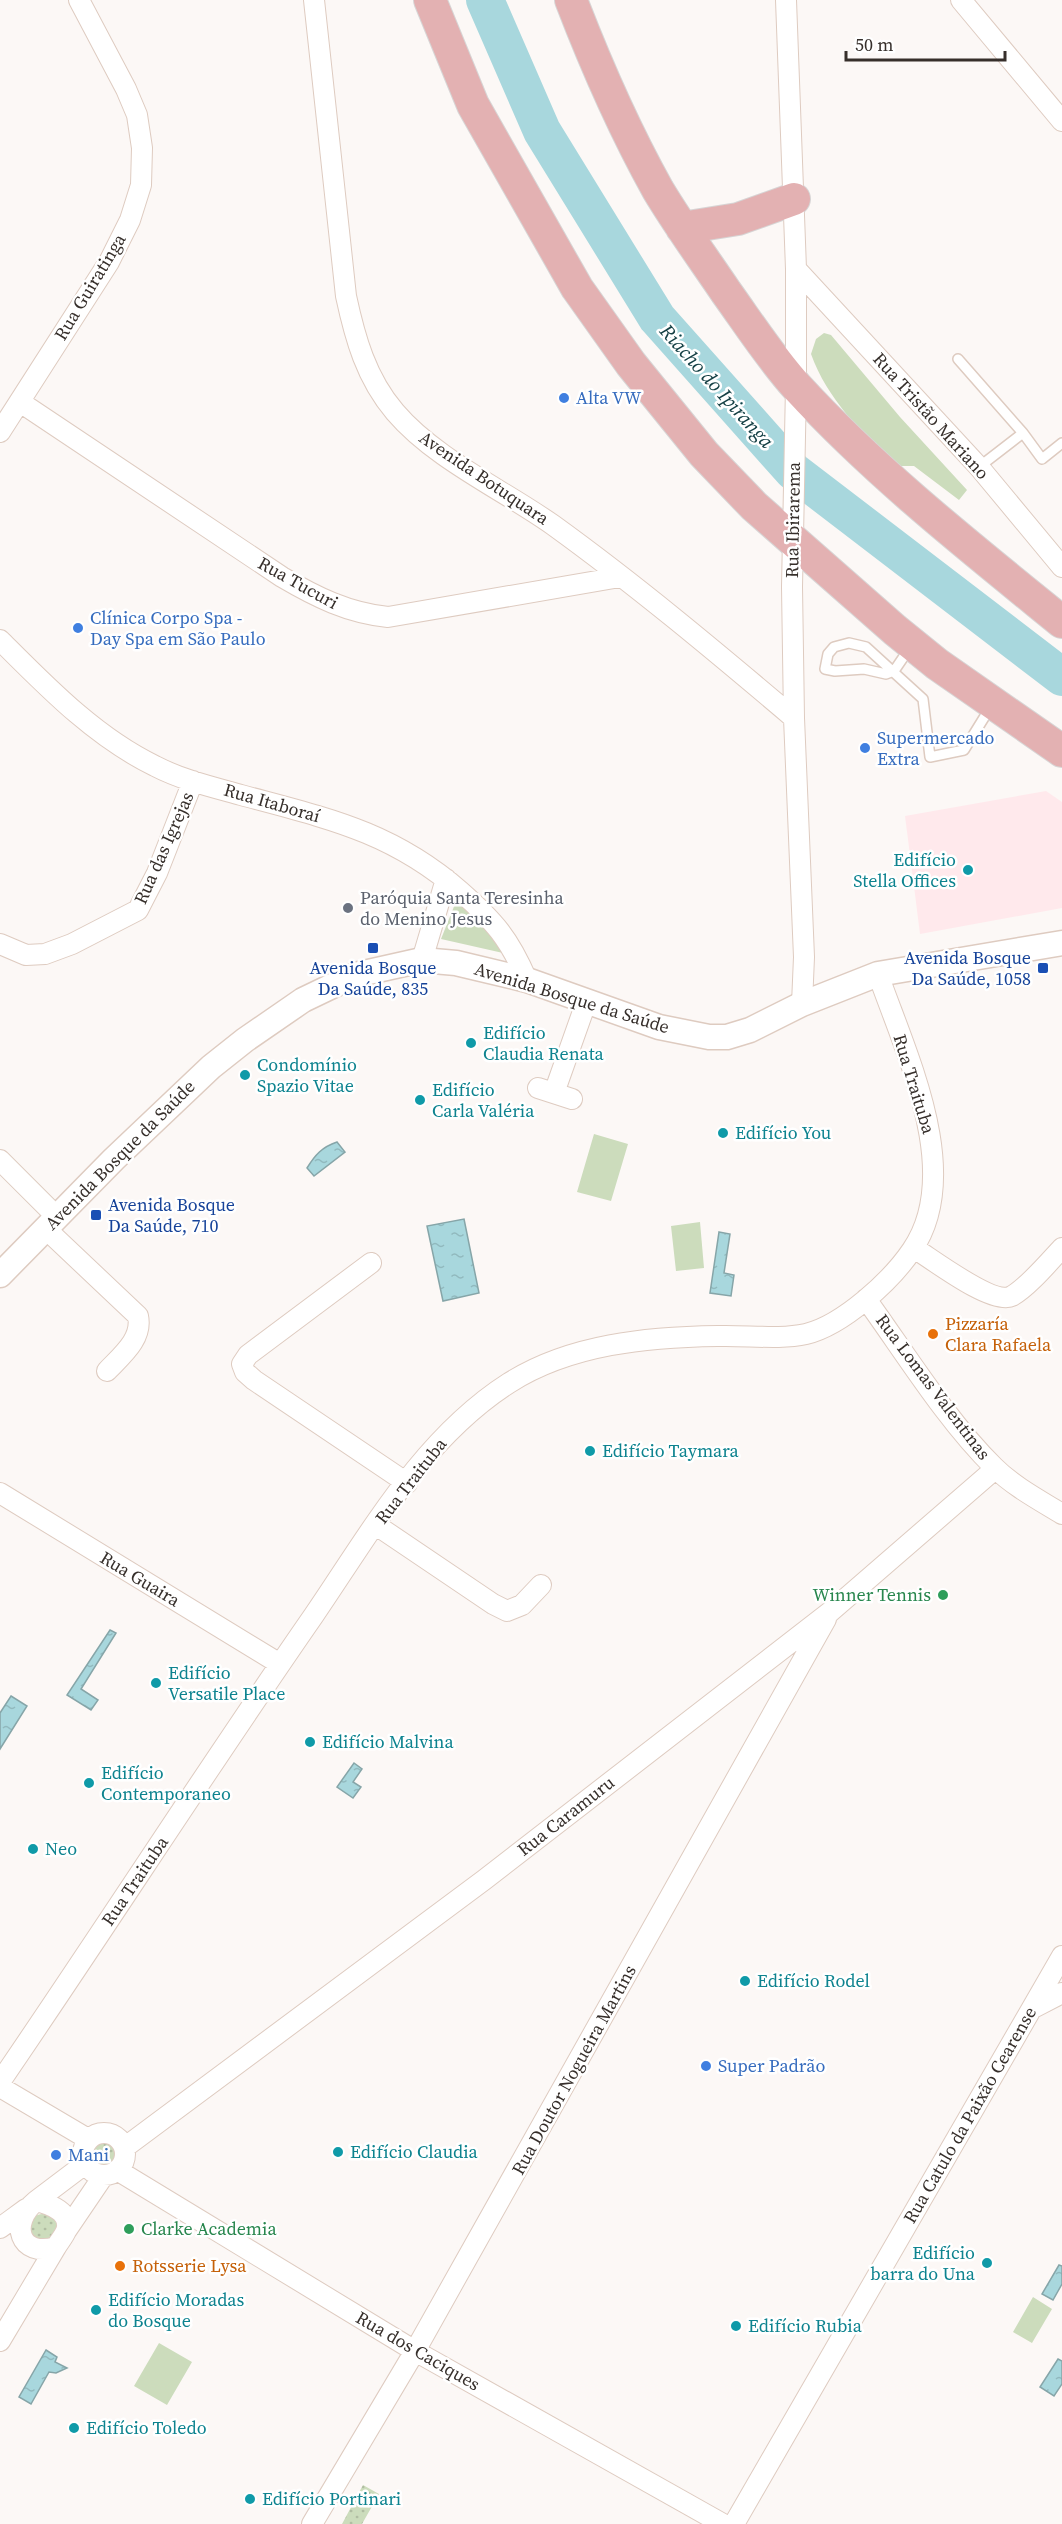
<svg xmlns="http://www.w3.org/2000/svg" width="1062" height="2524" font-family="'Source Serif 4',serif">
<defs>
<pattern id="garden-dots" width="8" height="8" patternUnits="userSpaceOnUse" patternTransform="scale(1.5)"><rect width="8" height="8" fill="#ccdcbc"/><path d="M2 2h.1M6 6h.1" fill="none" stroke="#b0bda2" stroke-width="1.8" stroke-linecap="round"/></pattern>
<pattern id="water-ripples" width="26" height="14" patternUnits="userSpaceOnUse" patternTransform="scale(1.5)"><rect width="26" height="14" fill="#a8d7dd"/><path d="M2 4q2-2 4 0t4 0M15 11q2-2 4 0t4 0" fill="none" stroke="#91b9be"/></pattern>
</defs>
<rect width="100%" height="100%" fill="#fcf8f6"/>
<path fill="#ffe9ec" d="M1046,791L1062,802V908L920,934L905,816Z"/>
<path fill="#ccdcbc" d="M824,333L831,335L900,417L967,490L959,500L914,466H894C862,432 827,399 811,354L816,339Z
M459,894L480,917L503,953L441,939Z
M594,1134L628,1144L611,1201L577,1192Z
M700,1222L704,1268L676,1271L671,1226Z
M1033,2297L1052,2309L1032,2343L1013,2332Z
M159,2343L192,2362L167,2405L134,2386Z"/>
<path fill="url(#garden-dots)" d="M91 2155a14 14 0 1 1 28 0a14 14 0 1 1-28 0Z
M29 2228a14 14 0 1 1 28 0a14 14 0 1 1-28 0Z
M363,2485L379,2494L362,2524H342Z"/>
<path fill="url(#water-ripples)" stroke="#86a5a8" stroke-width="1.5" d="M337,1142L345,1152L314,1176L307,1168C315,1155 322,1147 337,1142Z
M464,1219L479,1293L443,1301L427,1226Z
M719,1232L730,1234L724,1273L734,1275L731,1296L710,1293Z
M110,1630L116,1633L81,1689L98,1700L91,1710L67,1695Z
M11,1696L27,1706L0,1749V1713Z
M354,1763L362,1769L353,1782L361,1787L353,1798L337,1787Z
M1059,2265L1062,2266V2284L1053,2300L1042,2294Z
M46,2350L57,2357L55,2362L67,2368L56,2373L49,2372L31,2404L19,2397Z
M1058,2359L1062,2361V2384L1054,2396L1040,2387Z"/>
<g fill="none" stroke-linecap="round" stroke-linejoin="round">
<path stroke="#a8d7dd" stroke-width="38" d="M485,0L542,131L657,318L793,471L1062,677"/>
<defs>
<path id="service" d="M958,359L1023,433
M979,467L1023,433L1042,459L1062,443
M909,649L894,671L886,674L864,669L835,671L825,669L828,654L834,647L849,643L866,647L923,699L930,757L964,750L990,708"/>
<path id="minor" d="M314,0L346,296C355,338 366,378 395,412C435,459 502,489 553,525C636,585 716,652 794,718
M786,0L796,269V386L792,587L794,718L804,957L802,1004
M961,0L1062,121
M796,269L979,467L1062,567
M20,402L282,577C316,597 348,613 388,617L620,577
M0,432L109,262L130,220L141,185L142,148L137,115L126,89L79,0
M0,640C47,687 95,737 155,766C182,780 212,787 241,795C326,818 391,831 460,891C494,921 509,938 527,980
M0,944L26,955L45,954L72,944L138,910L157,873L193,781
M422,960L446,879
M538,1088L572,1099
M554,1093L587,1000
M0,1160L57,1217
M46,1229L138,1316C143,1339 121,1356 107,1371
M914,1248C932,1259 993,1306 1012,1296C1028,1287 1049,1262 1062,1248
M371,1263L248,1355L242,1364L245,1372L254,1380L407,1483
M866,1299C905,1353 947,1421 994,1467C1013,1486 1039,1500 1062,1514
M0,1493L280,1664
M376,1525L493,1604L507,1611L522,1605L541,1585
M1033,2008L1062,1993
M0,2082C106,1927 207,1769 314,1615C370,1533 423,1438 509,1383C570,1344 648,1337 718,1336C747,1335 779,1340 806,1334C843,1325 891,1281 912,1250C965,1173 905,1052 878,974
M0,2087L88,2139
M83 2154a21 21 0 1 1 42 0a21 21 0 1 1-42 0Z
M124,2148L484,1880L830,1612L995,1469
M117,2170L415,2351L723,2524
M36,2201C49,2204 73,2212 66,2231C64,2236 59,2242 56,2247C19,2258 9,2223 36,2201Z
M36,2201L85,2164
M0,2228L26,2209
M66,2231L104,2175
M0,2341L56,2247
M312,2524L415,2351L826,1619
M734,2524L1062,1956"/>
<path id="tertiary" d="M0,1275L114,1159L211,1067L245,1040L303,1000L355,975L422,960L456,963L527,980L659,1027L709,1037H727L750,1030L802,1004L878,974L1062,943"/>
<path id="primary" d="M430,0L473,105L577,288L631,364L704,454L754,506L895,630L937,664L1062,751
M571,0C596,65 624,129 658,190C679,225 703,258 726,292C749,324 770,357 797,387C876,473 971,548 1062,622
M682,228L738,219L794,199"/>
</defs>
<use href="#service" stroke="#decbc0" stroke-width="12"/>
<use href="#minor" stroke="#decbc0" stroke-width="22"/>
<use href="#tertiary" stroke="#decbc0" stroke-width="27"/>
<use href="#primary" stroke="#d7d5d5" stroke-width="34"/>
<use href="#service" stroke="#fff" stroke-width="9"/>
<use href="#minor" stroke="#fff" stroke-width="20"/>
<use href="#tertiary" stroke="#fff" stroke-width="24"/>
<use href="#primary" stroke="#e3b1b2" stroke-width="32"/>
</g>
<g fill="#3f7fe0" stroke="#fff" stroke-width="2">
<circle cx="564" cy="398" r="6"/>
<circle cx="78" cy="628" r="6"/>
<circle cx="865" cy="748" r="6"/>
<circle cx="706" cy="2066" r="6"/>
<circle cx="56" cy="2155" r="6"/>
</g>
<g fill="#0f9aa8" stroke="#fff" stroke-width="2">
<circle cx="968" cy="870" r="6"/>
<circle cx="471" cy="1043" r="6"/>
<circle cx="245" cy="1075" r="6"/>
<circle cx="420" cy="1100" r="6"/>
<circle cx="723" cy="1133" r="6"/>
<circle cx="590" cy="1451" r="6"/>
<circle cx="156" cy="1683" r="6"/>
<circle cx="310" cy="1742" r="6"/>
<circle cx="89" cy="1783" r="6"/>
<circle cx="33" cy="1849" r="6"/>
<circle cx="745" cy="1981" r="6"/>
<circle cx="338" cy="2152" r="6"/>
<circle cx="987" cy="2263" r="6"/>
<circle cx="96" cy="2310" r="6"/>
<circle cx="736" cy="2326" r="6"/>
<circle cx="74" cy="2428" r="6"/>
<circle cx="250" cy="2499" r="6"/>
</g>
<circle fill="#6b7280" stroke="#fff" stroke-width="2" cx="348" cy="908" r="6"/>
<g fill="#1a4fb4" stroke="#fff" stroke-width="2">
<rect x="367" y="942" width="12" height="12" rx="3"/>
<rect x="1037" y="962" width="12" height="12" rx="3"/>
<rect x="90" y="1209" width="12" height="12" rx="3"/>
</g>
<g fill="#e8710a" stroke="#fff" stroke-width="2">
<circle cx="933" cy="1334" r="6"/>
<circle cx="120" cy="2266" r="6"/>
</g>
<g fill="#2e9e5b" stroke="#fff" stroke-width="2">
<circle cx="943" cy="1595" r="6"/>
<circle cx="129" cy="2229" r="6"/>
</g>
<g text-anchor="middle" stroke-width="5" stroke-linejoin="round" paint-order="stroke">
<g font-size="18" fill="#362f2b" stroke="#fff">
<text transform="translate(90 287) rotate(-59)" y="6">Rua Guiratinga</text>
<text transform="translate(931 416) rotate(48)" y="6">Rua Tristão Mariano</text>
<text transform="translate(484 478) rotate(34)" y="6">Avenida Botuquara</text>
<text transform="translate(793 520) rotate(-89)" y="6">Rua Ibirarema</text>
<text transform="translate(298 583) rotate(29)" y="6">Rua Tucuri</text>
<text transform="translate(272 803) rotate(16)" y="6">Rua Itaboraí</text>
<text transform="translate(164 848) rotate(-66)" y="6">Rua das Igrejas</text>
<text transform="translate(572 998) rotate(17)" y="6">Avenida Bosque da Saúde</text>
<text transform="translate(914 1084) rotate(73)" y="6">Rua Traituba</text>
<text transform="translate(120 1155) rotate(-45)" y="6">Avenida Bosque da Saúde</text>
<text transform="translate(933 1387) rotate(53)" y="6">Rua Lomas Valentinas</text>
<text transform="translate(411 1481) rotate(-52)" y="6">Rua Traituba</text>
<text transform="translate(140 1579) rotate(31)" y="6">Rua Guaira</text>
<text transform="translate(566 1816) rotate(-38)" y="6">Rua Caramuru</text>
<text transform="translate(135 1881) rotate(-56)" y="6">Rua Traituba</text>
<text transform="translate(574 2070) rotate(-61)" y="6">Rua Doutor Nogueira Martins</text>
<text transform="translate(970 2115) rotate(-60)" y="6">Rua Catulo da Paixão Cearense</text>
<text transform="translate(418 2351) rotate(30)" y="6">Rua dos Caciques</text>
</g>
<g font-size="18" fill="#366cbe" stroke="#fff" text-anchor="start">
<text x="576" y="404">Alta VW</text>
<text x="90" y="624">Clínica Corpo Spa -<tspan x="90" dy="21">Day Spa em São Paulo</tspan></text>
<text x="877" y="744">Supermercado<tspan x="877" dy="21">Extra</tspan></text>
<text x="718" y="2072">Super Padrão</text>
<text x="68" y="2161">Mani</text>
</g>
<g font-size="18" fill="#0d838f" stroke="#fff" text-anchor="start">
<text x="956" y="866" text-anchor="end">Edifício<tspan x="956" dy="21">Stella Offices</tspan></text>
<text x="483" y="1039">Edifício<tspan x="483" dy="21">Claudia Renata</tspan></text>
<text x="257" y="1071">Condomínio<tspan x="257" dy="21">Spazio Vitae</tspan></text>
<text x="432" y="1096">Edifício<tspan x="432" dy="21">Carla Valéria</tspan></text>
<text x="735" y="1139">Edifício You</text>
<text x="602" y="1457">Edifício Taymara</text>
<text x="168" y="1679">Edifício<tspan x="168" dy="21">Versatile Place</tspan></text>
<text x="322" y="1748">Edifício Malvina</text>
<text x="101" y="1779">Edifício<tspan x="101" dy="21">Contemporaneo</tspan></text>
<text x="45" y="1855">Neo</text>
<text x="757" y="1987">Edifício Rodel</text>
<text x="350" y="2158">Edifício Claudia</text>
<text x="975" y="2259" text-anchor="end">Edifício<tspan x="975" dy="21">barra do Una</tspan></text>
<text x="108" y="2306">Edifício Moradas<tspan x="108" dy="21">do Bosque</tspan></text>
<text x="748" y="2332">Edifício Rubia</text>
<text x="86" y="2434">Edifício Toledo</text>
<text x="262" y="2505">Edifício Portinari</text>
</g>
<g font-size="18" fill="#5b616d" stroke="#fff" text-anchor="start">
<text x="360" y="904">Paróquia Santa Teresinha<tspan x="360" dy="21">do Menino Jesus</tspan></text>
</g>
<g font-size="18" fill="#164399" stroke="#fff" text-anchor="end">
<text x="1031" y="964">Avenida Bosque<tspan x="1031" dy="21">Da Saúde, 1058</tspan></text>
<text x="373" y="974" text-anchor="middle">Avenida Bosque<tspan x="373" dy="21">Da Saúde, 835</tspan></text>
<text x="108" y="1211" text-anchor="start">Avenida Bosque<tspan x="108" dy="21">Da Saúde, 710</tspan></text>
</g>
<g font-size="18" fill="#c56008" stroke="#fff" text-anchor="start">
<text x="945" y="1330">Pizzaría<tspan x="945" dy="21">Clara Rafaela</tspan></text>
<text x="132" y="2272">Rotsserie Lysa</text>
</g>
<g font-size="18" fill="#27864d" stroke="#fff" text-anchor="end">
<text x="931" y="1601">Winner Tennis</text>
<text x="141" y="2235" text-anchor="start">Clarke Academia</text>
</g>
<g font-size="20" font-style="italic" fill="#154045" stroke="#fff">
<text transform="translate(717 386) rotate(48)" y="7">Riacho do Ipiranga</text>
</g>
</g>
<path d="M846 51v9h159v-9" fill="none" stroke="#362f2b" stroke-width="3"/>
<text x="855" y="51" font-size="18" fill="#362f2b" stroke="#ffffff" stroke-width="4.5" paint-order="stroke">50 m</text>
</svg>
